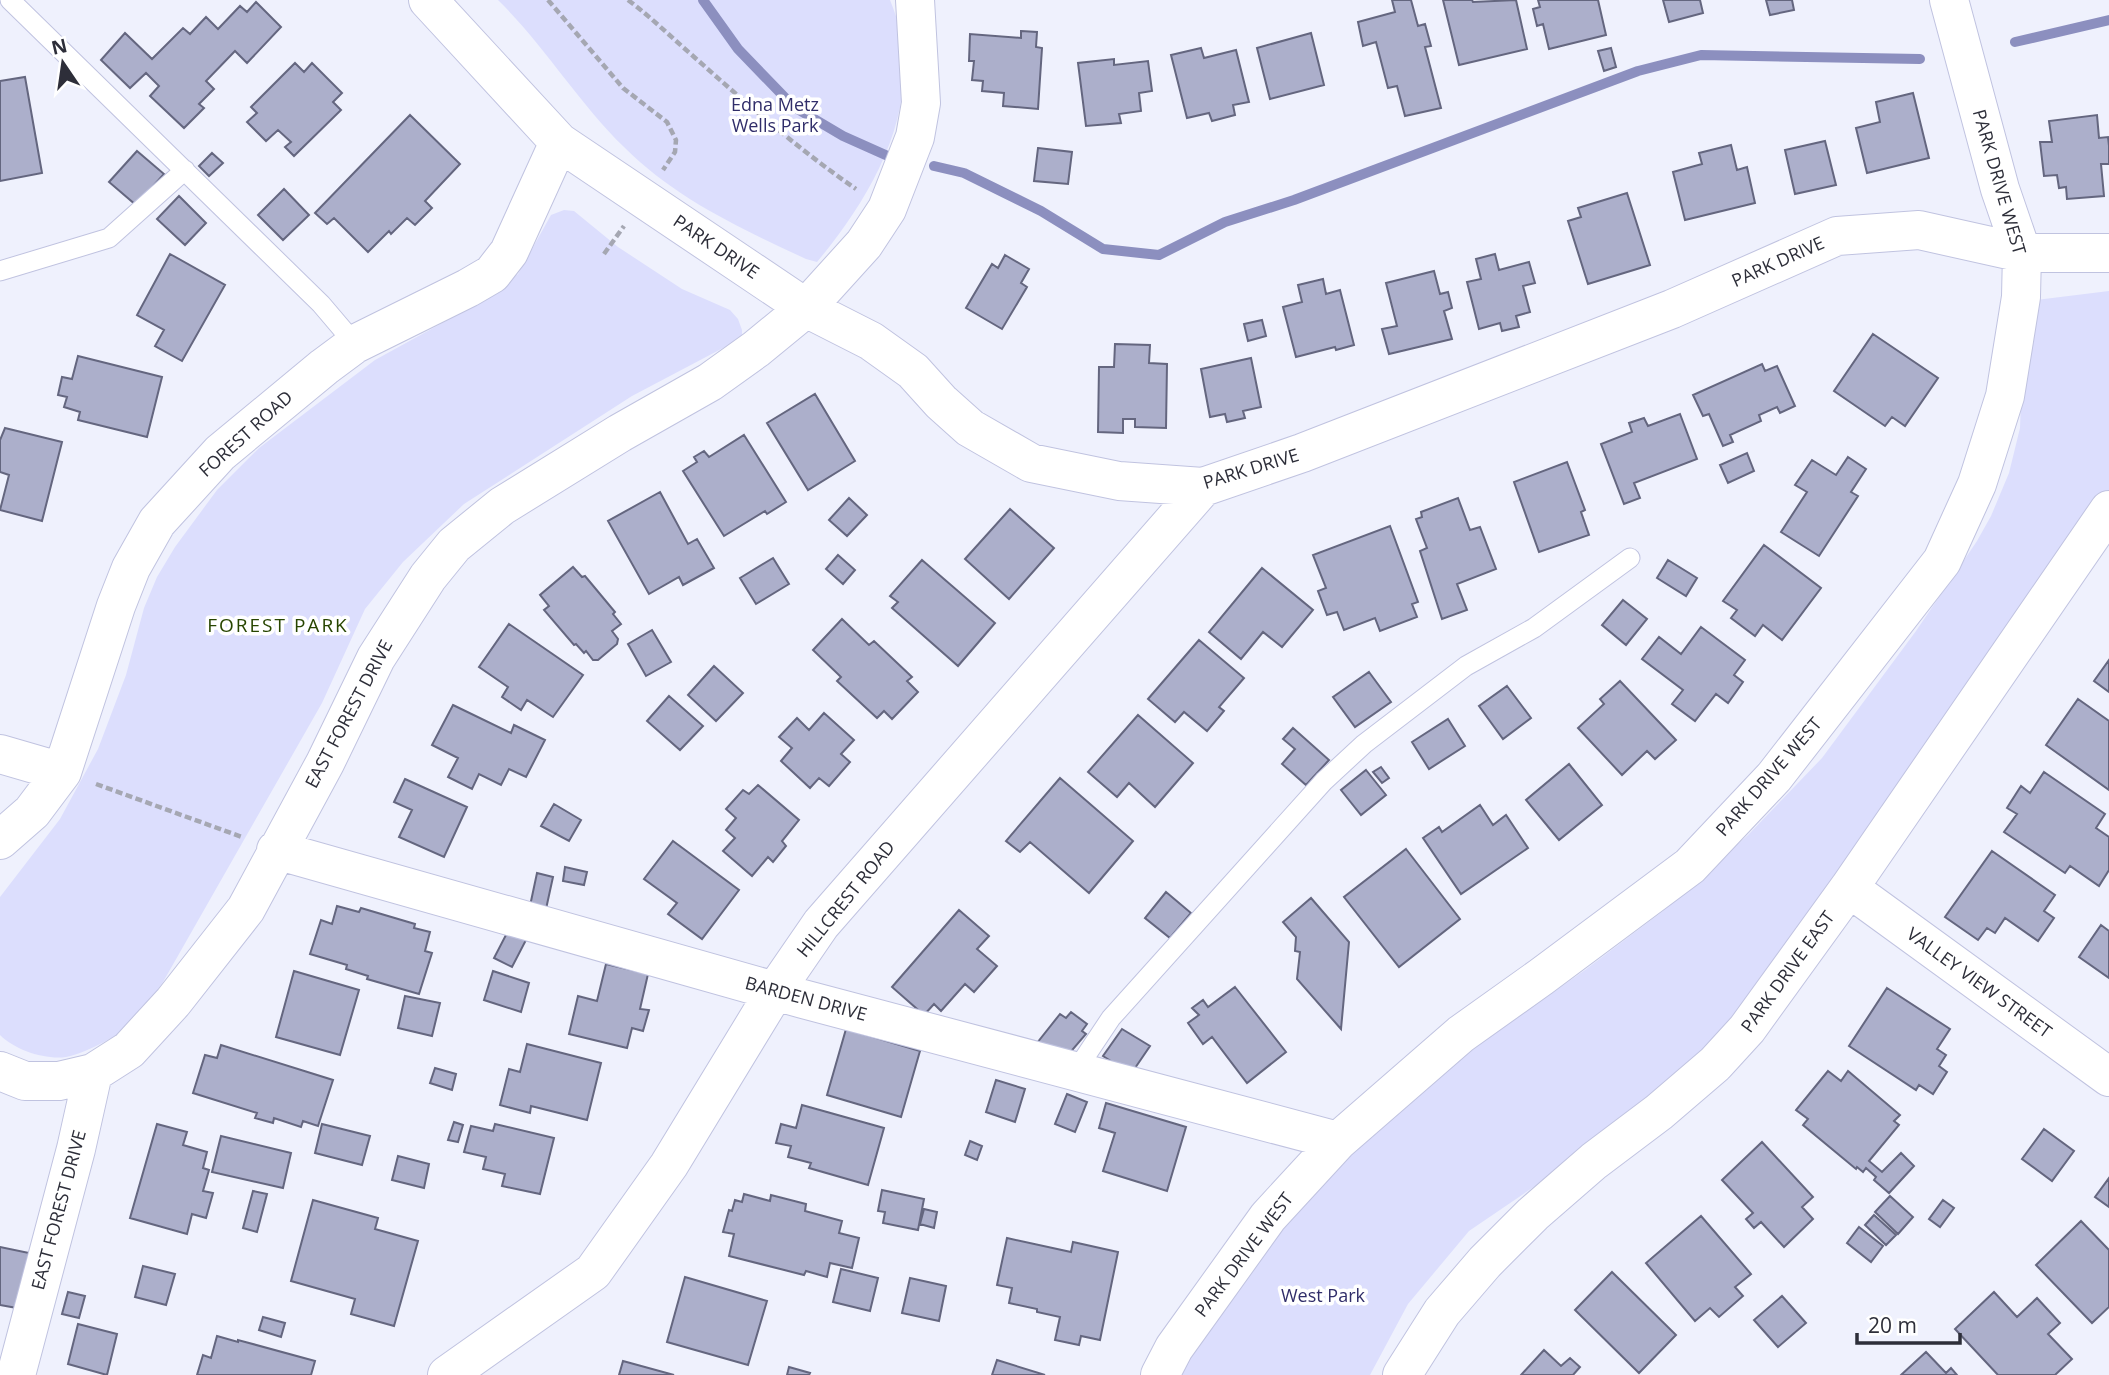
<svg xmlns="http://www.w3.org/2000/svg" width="2109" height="1375" font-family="'Open Sans',sans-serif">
<rect width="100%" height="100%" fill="#eff1fd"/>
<path fill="#dcdefd" d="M498,0H890C930,95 877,190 817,262L806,259C740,228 676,199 624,147C578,102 544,45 498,0Z
M564,210L574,211L618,247L682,289L730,310L738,319L742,330V338L632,396L464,504L403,562L365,609L322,703L163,982C153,996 143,1016 130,1026C116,1037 83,1054 66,1057C45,1060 15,1050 0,1035V897L60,819L98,749L126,675L144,608L157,577L175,547L217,490L259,448L375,360L484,300L518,274L551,215Z
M2109,291V498L1715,1041L1601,1141L1469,1231L1408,1304L1370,1375H1178L1294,1206L1462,1056L1585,970L1663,911L1748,835L1822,758L1916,631L1977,541L1991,516L2009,473L2020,428L2022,370L2036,300Z"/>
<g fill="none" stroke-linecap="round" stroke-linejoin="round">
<path stroke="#8c8fbf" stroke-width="10" d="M703,0L738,49L794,107L843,136L890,157
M2015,42L2109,20
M934,166L964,173L1041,211L1103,249L1159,255L1225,222L1294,200L1638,71L1701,55L1920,59"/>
</g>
<path fill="#acafcb" stroke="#64667f" stroke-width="2" d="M1392,0H1411L1418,26L1425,24L1431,46L1425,47L1441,108L1405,116L1397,86L1388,88L1376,42L1363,46L1358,22L1395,12Z
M1443,0H1472L1473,2L1516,0L1527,49L1459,65Z
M1538,0H1598L1606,35L1549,49L1543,24L1537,26L1533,9L1540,7Z
M1663,0H1700L1703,13L1669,22Z
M1766,0H1792L1794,10L1770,15Z
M256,2L281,27L247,63L235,51L206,81L214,89L199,104L204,108L184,128L150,96L159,86L146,73L130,88L101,60L125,33L152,59L183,28L190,34L206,17L218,29L240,6L247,12Z
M1021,31L1037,32L1036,47L1042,48L1038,109L1003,106L1004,93L982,91L983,81L972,80L974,61H969L970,34L1021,38Z
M1311,33L1324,85L1270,99L1257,48Z
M1201,48L1204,58L1236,50L1249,102L1233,105L1235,115L1212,121L1209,113L1187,118L1171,55Z
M1611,48L1616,67L1604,71L1598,51Z
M1114,59V65L1148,61L1152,91L1139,93L1141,111L1119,114L1121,123L1086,126L1078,63Z
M295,63L304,72L312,63L342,93L333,102L341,110L294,156L285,147L291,142L278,130L266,141L247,122L257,113L251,107Z
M25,77L42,173L0,181V81Z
M1913,93L1929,158L1867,173L1856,128L1880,122L1876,102Z
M410,115L460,164L425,201L432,208L415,225L407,218L391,234L389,231L368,252L334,218L327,224L315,213Z
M2097,115L2099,138L2108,137L2109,146V164H2101L2104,196L2067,199L2066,187L2059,188L2057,175L2044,176L2040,142H2052L2049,121Z
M1825,141L1836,185L1795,194L1785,150Z
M1731,145L1737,170L1747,167L1755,203L1685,220L1673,172L1702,164L1699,153Z
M1038,148L1072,152L1068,184L1034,181Z
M137,151L164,174L136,205L109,182Z
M212,153L223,163L209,176L199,166Z
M284,189L309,215L283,240L258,215Z
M1627,193L1650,265L1588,284L1568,221L1581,217L1578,208Z
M179,196L206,223L185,245L157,219Z
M170,254L225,285L182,361L155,346L164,330L137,315Z
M1495,254L1499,270L1529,262L1535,283L1523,286L1530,312L1516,316L1519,327L1502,331L1500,323L1479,329L1467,282L1481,279L1476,259Z
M1005,255L1029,269L1021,283L1027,287L1002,329L966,308L992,264L998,268Z
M1434,271L1440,294L1448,292L1452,308L1444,311L1452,339L1389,354L1382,329L1397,326L1386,283Z
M1323,279L1326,294L1340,290L1354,345L1336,350L1335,347L1296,357L1283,307L1302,302L1298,285Z
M1262,320L1266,336L1248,341L1244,324Z
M1873,334L1938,378L1905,426L1892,417L1885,426L1834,391Z
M1115,344L1150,345L1149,363L1167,364L1166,428L1135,427V419H1123V433L1098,432L1099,367H1114Z
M78,356L162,377L147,437L78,420L80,412L64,407L67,397L58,395L62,377L72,379Z
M1251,358L1261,407L1243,411L1245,418L1227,422L1225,414L1210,417L1201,369Z
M1762,364L1765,371L1777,366L1795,406L1780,413L1777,407L1759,415L1761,421L1730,435L1733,442L1723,446L1709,414L1703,416L1693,395Z
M815,394L855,461L808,490L767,423Z
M1680,414L1697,459L1634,483L1640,498L1624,504L1601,444L1632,432L1629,423L1644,418L1648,426Z
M5,428L62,442L42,521L0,510L9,475L0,472V440Z
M744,435L786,502L767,514L765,511L724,536L683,471L697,462L694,457L704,451L709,457Z
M1747,453L1754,471L1728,483L1720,465Z
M1848,457L1866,469L1851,492L1858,496L1819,556L1781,532L1807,492L1795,485L1812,460L1836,475Z
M1567,462L1585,510L1581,512L1589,535L1539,552L1514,482Z
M660,492L688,544L697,539L714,568L683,585L679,577L649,594L608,521Z
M849,498L867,515L847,536L829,520Z
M1458,498L1470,530L1480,527L1496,569L1457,584L1467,610L1442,619L1420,551L1427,548L1416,519L1422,517L1421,512Z
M1010,509L1054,548L1009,599L965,559Z
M1390,526L1418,602L1412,604L1417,617L1380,631L1375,618L1344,630L1337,612L1327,615L1318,591L1326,588L1313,555Z
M1764,545L1821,588L1782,640L1763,625L1755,636L1731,618L1737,610L1723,601Z
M838,555L855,570L843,584L826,569Z
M773,558L789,584L756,604L740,578Z
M922,560L995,623L958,666L892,608L898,602L890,596Z
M1668,560L1697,578L1686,596L1657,578Z
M573,567L582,577L585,576L615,612L613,614L621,624L612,631L618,639L617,644L598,660H593L586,651L584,653L576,644L574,645L544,610L549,606L540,595Z
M1262,568L1313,610L1282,647L1263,632L1241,659L1209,632Z
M1623,600L1647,619L1626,645L1602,625Z
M842,619L869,645L874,641L912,677L907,681L918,692L892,719L884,711L877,718L837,681L841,677L813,650Z
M509,624L583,675L553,717L527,700L521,710L502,697L508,687L479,667Z
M1701,627L1745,660L1734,675L1743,682L1728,703L1716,694L1695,721L1672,704L1683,690L1642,659L1659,637L1681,654Z
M652,630L671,662L646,676L628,644Z
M1199,640L1244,678L1219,707L1224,711L1207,731L1184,712L1175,722L1148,699Z
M2109,660V692L2094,681Z
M714,666L743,693L716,721L688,695Z
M1369,672L1391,702L1355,727L1333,697Z
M1620,681L1676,740L1655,759L1647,751L1622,775L1578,728L1604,704L1600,699Z
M1507,686L1531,718L1503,739L1479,706Z
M669,696L703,726L680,750L647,721Z
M2078,699L2109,721V790L2046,745Z
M453,705L511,733L514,725L545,740L526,777L509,769L501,785L479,774L472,789L448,777L458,758L432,745Z
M824,713L854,740L841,754L850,762L829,786L819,778L810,788L781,761L792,748L779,737L797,718L809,730Z
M1138,715L1193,763L1155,807L1129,783L1117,797L1088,772Z
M1448,719L1465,746L1429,769L1412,742Z
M1293,728L1329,760L1306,785L1282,764L1295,749L1283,739Z
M1569,764L1602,805L1559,840L1526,800Z
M1381,767L1389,778L1382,783L1373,772Z
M1366,770L1386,795L1361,815L1341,790Z
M2044,772L2105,814L2096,828L2109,837V870L2099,886L2070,866L2065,873L2004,832L2017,814L2007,808L2021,786L2030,793Z
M1060,778L1133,841L1089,893L1030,842L1020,852L1006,841Z
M405,779L467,807L444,857L399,837L412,810L394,802Z
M758,785L799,820L782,841L786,846L773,862L768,857L752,876L723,851L735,838L726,830L736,818L726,809L743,790L749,794Z
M554,804L581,820L569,841L541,826Z
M1480,805L1493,825L1506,815L1528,848L1461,894L1423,838L1439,827L1442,832Z
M673,841L739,890L702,939L668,914L677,903L644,879Z
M1406,849L1460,919L1399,967L1344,897Z
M1992,851L2055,895L2044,911L2054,918L2038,941L2005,918L1995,933L1987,928L1978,940L1945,917Z
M565,867L587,872L584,885L563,881Z
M537,873L553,877L546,909L530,906Z
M1166,892L1191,913L1170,938L1145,918Z
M1311,898L1349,942L1341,1029L1297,979L1300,952L1295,951L1296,937L1283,922Z
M337,906L359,912L361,908L415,924L414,928L430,932L425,951L432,953L419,994L367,979L368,976L346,969L347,965L310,954L321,920L332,924Z
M959,910L989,936L977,949L997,966L974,992L965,984L941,1011L934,1004L924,1015L892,987Z
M2101,925L2109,931V978L2079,957Z
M508,931L526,940L512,967L494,958Z
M606,964L648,974L640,1009L649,1010L643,1031L632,1028L627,1048L569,1034L578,996L597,1001Z
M294,971L359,990L340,1055L276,1037Z
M493,971L529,983L521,1012L484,1000Z
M1235,987L1286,1052L1247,1083L1212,1037L1203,1044L1188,1023L1199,1015L1192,1008L1203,1000L1208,1007Z
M1887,988L1950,1029L1937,1049L1946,1055L1939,1066L1947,1072L1933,1094L1919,1085L1916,1090L1849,1046Z
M405,996L440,1003L432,1036L398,1028Z
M1071,1012L1087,1024L1082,1031L1086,1034L1062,1062L1037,1043L1060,1014L1066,1018Z
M846,1029L920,1051L901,1117L827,1095Z
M1122,1029L1150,1046L1131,1074L1103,1056Z
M527,1044L601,1063L587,1120L531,1106L530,1113L500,1105L509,1069L520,1072Z
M221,1045L333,1080L318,1126L303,1121L301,1127L274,1118L273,1123L255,1118L257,1113L193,1093L205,1055L217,1058Z
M435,1068L456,1074L452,1090L430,1083Z
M1828,1071L1841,1081L1848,1071L1900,1115L1894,1121L1899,1125L1869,1161L1882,1172L1901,1153L1914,1166L1889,1193L1874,1180L1876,1177L1866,1168L1863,1172L1857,1167L1856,1169L1803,1125L1808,1119L1796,1110Z
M996,1080L1025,1089L1015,1122L986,1112Z
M1067,1094L1087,1102L1075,1132L1055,1124Z
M1106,1103L1186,1127L1167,1191L1103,1171L1115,1133L1099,1128Z
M802,1105L884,1128L868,1185L809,1168L811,1163L788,1157L791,1146L776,1143L781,1124L796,1128Z
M454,1122L463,1125L458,1142L448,1140Z
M157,1124L187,1132L183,1145L207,1152L203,1168L209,1170L203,1191L213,1193L206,1218L192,1214L187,1234L130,1218Z
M322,1124L370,1136L362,1165L315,1153Z
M495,1124L554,1138L540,1194L502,1186L505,1174L483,1169L486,1157L464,1152L471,1126L493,1131Z
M2044,1129L2074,1151L2052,1181L2022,1159Z
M221,1136L291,1153L283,1188L212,1172Z
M970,1141L982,1146L977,1160L965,1155Z
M1762,1142L1813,1197L1802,1207L1813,1219L1784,1247L1761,1222L1754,1228L1746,1219L1753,1213L1722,1180Z
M398,1156L429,1164L424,1188L392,1180Z
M2109,1178V1207L2095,1197Z
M882,1190L924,1199L918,1230L883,1223L885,1212L878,1211Z
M253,1191L267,1194L257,1232L243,1228Z
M744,1194L770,1201L771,1195L806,1204L805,1211L842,1221L839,1233L859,1238L852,1268L830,1263L827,1277L806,1271L804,1275L729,1256L734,1234L723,1232L729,1210L732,1211L735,1200L742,1202Z
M1890,1196L1913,1217L1898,1234L1875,1212Z
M313,1200L378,1218L375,1229L418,1241L394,1326L351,1314L355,1299L291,1281Z
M1943,1200L1954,1208L1940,1227L1929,1219Z
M924,1209L937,1212L934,1228L920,1224Z
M1874,1215L1896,1235L1886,1245L1865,1225Z
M1701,1216L1751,1274L1735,1287L1743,1296L1719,1317L1710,1308L1695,1321L1646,1263Z
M2081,1221L2109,1250V1307L2092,1323L2036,1265Z
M1859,1227L1883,1246L1871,1262L1847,1243Z
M1007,1238L1071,1252L1073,1242L1118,1252L1100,1340L1081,1336L1079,1345L1055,1340L1060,1317L1037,1312V1309L1009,1303L1012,1288L997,1285Z
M0,1247L29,1253L17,1308L0,1305Z
M143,1266L175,1274L166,1305L135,1297Z
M841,1269L878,1278L870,1311L833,1302Z
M1612,1272L1676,1335L1639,1373L1575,1310Z
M685,1277L767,1301L748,1365L667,1342Z
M910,1278L946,1286L939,1321L902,1313Z
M68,1292L85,1296L79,1318L62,1314Z
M1994,1292L2017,1317L2037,1298L2060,1323L2048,1334L2072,1359L2055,1375H1998L1955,1329Z
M1782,1296L1806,1323L1778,1347L1754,1320Z
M263,1317L285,1323L281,1337L259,1330Z
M78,1324L117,1334L107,1375L68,1364Z
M217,1336L238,1342V1340L315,1361L311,1375H197L203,1355L211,1358Z
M1544,1350L1561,1366L1570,1358L1580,1367L1573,1375H1521Z
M1926,1352L1946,1373L1951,1368L1957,1375H1901Z
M997,1360L1045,1375H992Z
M623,1361L674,1375H619Z
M789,1367L810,1373L809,1375H787Z"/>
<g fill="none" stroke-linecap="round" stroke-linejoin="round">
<defs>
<path id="lane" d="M10,0L321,304L355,344
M0,271L109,238L185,170
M1075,1072L1111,1018L1324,781L1364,744L1466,666L1534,628L1630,558"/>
<path id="street" d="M428,0L559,142L806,308L871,341L913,371L941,402L970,428L1031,463L1119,481L1203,487L1302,453L1672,309L1837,236L1919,230L2022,253H2109
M0,754L62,772
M0,840L32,812L62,772L116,606L131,568L157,522L220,453L324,367L355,344L468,288L492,274L509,252L559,142
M276,850L803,999L1338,1141
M1849,888L2109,1077
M0,1071L25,1081H59L93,1073
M16,1375L76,1149L93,1073L129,1050L173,1002L246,909L325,763L376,658L428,577L454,545L502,506L620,433L710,382L756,349L806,308L864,244L887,209L915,137L921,103L915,0
M447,1375L593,1272L669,1165L775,991L821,924L1203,487
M1160,1375L1174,1348L1268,1217L1338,1141L1461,1034L1541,977L1690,866L1774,777L1942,561L1977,484L2005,396L2021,297L2022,253L2000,189L1949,0
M1402,1375L1442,1312L1485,1262L1533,1214L1594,1161L1659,1112L1715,1064L1747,1029L1849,888L2109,510"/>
</defs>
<use href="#lane" stroke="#c0c3e0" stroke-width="21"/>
<use href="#street" stroke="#c0c3e0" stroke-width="40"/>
<path stroke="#a5a7b2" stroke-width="4.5" stroke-dasharray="7 3.5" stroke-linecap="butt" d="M548,0L623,88L667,122L676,140L675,152L663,170
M628,0C652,18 671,37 693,56C746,103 798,149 856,189
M604,254L624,226
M96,784L242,837"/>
<use href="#lane" stroke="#fff" stroke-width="19"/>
<use href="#street" stroke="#fff" stroke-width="38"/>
</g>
<g text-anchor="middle" stroke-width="7" stroke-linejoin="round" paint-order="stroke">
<g font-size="18" fill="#302d69" stroke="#fff">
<text x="775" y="111">Edna Metz<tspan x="775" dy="21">Wells Park</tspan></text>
<text x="1323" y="1302">West Park</text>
</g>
<g font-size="18" fill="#2d2e39" stroke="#fff">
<text transform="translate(1999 182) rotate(74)" y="6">PARK DRIVE WEST</text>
<text transform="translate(716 247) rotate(34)" y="6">PARK DRIVE</text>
<text transform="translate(1778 262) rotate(-24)" y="6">PARK DRIVE</text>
<text transform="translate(246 434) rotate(-42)" y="6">FOREST ROAD</text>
<text transform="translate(1251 469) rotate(-17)" y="6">PARK DRIVE</text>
<text transform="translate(349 714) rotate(-62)" y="6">EAST FOREST DRIVE</text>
<text transform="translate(1769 777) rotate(-49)" y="6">PARK DRIVE WEST</text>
<text transform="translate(846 899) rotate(-51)" y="6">HILLCREST ROAD</text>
<text transform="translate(1788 972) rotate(-54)" y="6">PARK DRIVE EAST</text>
<text transform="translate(1979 983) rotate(36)" y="6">VALLEY VIEW STREET</text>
<text transform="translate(806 999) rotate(15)" y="6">BARDEN DRIVE</text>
<text transform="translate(59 1210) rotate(-75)" y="6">EAST FOREST DRIVE</text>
<text transform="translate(1244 1255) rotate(-53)" y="6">PARK DRIVE WEST</text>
</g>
<g font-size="19" letter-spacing="2" fill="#274500" stroke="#fff">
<text x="278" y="632">FOREST PARK</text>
</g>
</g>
<g transform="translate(63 63) rotate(347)" stroke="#ffffff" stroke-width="5" paint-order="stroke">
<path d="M0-5L12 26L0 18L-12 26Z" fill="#2d2e39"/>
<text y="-10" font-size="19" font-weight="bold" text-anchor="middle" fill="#2d2e39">N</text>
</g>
<path d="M1857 1333v10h103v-10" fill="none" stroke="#2d2e39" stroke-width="3.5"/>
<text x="1868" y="1333" font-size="21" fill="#2d2e39" stroke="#ffffff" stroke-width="5" paint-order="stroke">20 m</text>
</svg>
